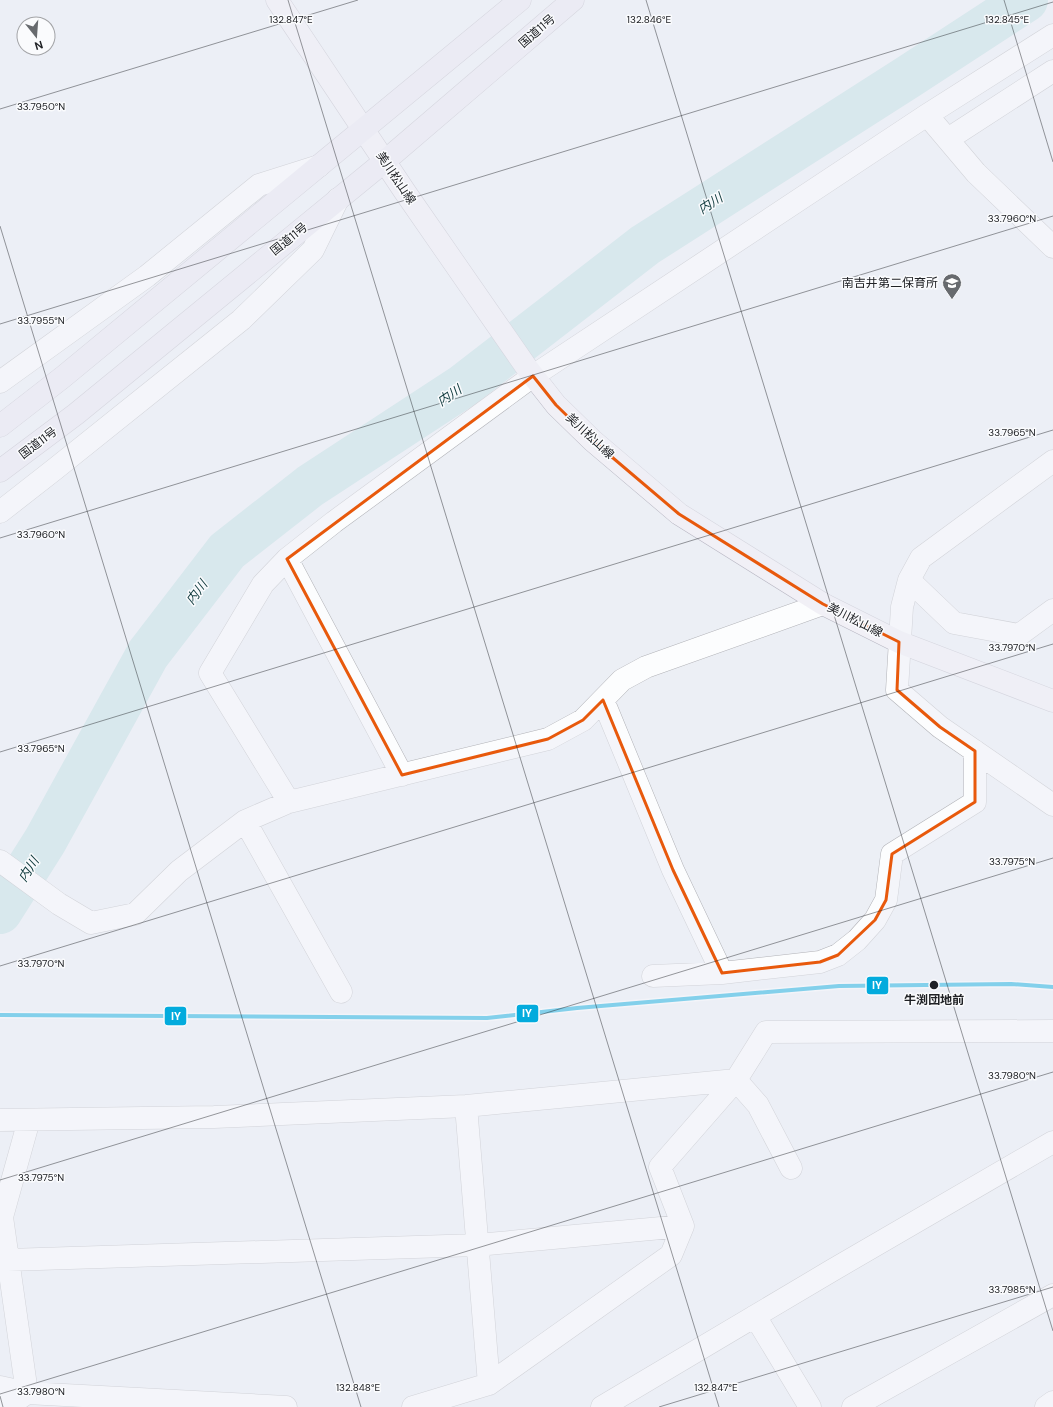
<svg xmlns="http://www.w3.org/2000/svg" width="1053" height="1407" font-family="'DM Sans','Noto Sans JP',sans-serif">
<rect width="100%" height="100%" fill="#eceff5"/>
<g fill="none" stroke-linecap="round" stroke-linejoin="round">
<path stroke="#bedfe2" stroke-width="44" d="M0,912L45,841L148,654L227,551L310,486L463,386L645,245L908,77L1026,0"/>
<defs>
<path id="minor" d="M927,115L976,173L1053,247
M948,139L1053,71
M0,382L147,276L259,185L319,166
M1053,461L921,558L909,580L902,607L897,690L940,727L1053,805
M0,512L55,469L241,320L313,250L338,199
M287,559L402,775
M909,580L954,623L1019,635L1053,610
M603,700L673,870L722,973
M289,802L210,673L263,584L287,559L334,522L533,376L927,115L1053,35
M245,821L341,992
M0,861L59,904L91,923L135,914L179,871L245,821L289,802L548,739L583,720L622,680L646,667L823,604
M653,976L722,973L820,962L838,955L857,940L875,920L886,900L892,854L975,802V751
M466,1106L489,1384
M0,1120L214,1117L466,1106L736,1080L758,1105L791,1168
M8,1260L477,1245L683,1226
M755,1316L810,1407
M0,1387L27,1393L286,1407
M7,1407L27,1393L2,1217L29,1120
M413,1407L489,1384L671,1255L683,1226L660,1167L736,1080L766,1032L1053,1031
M602,1407L831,1271L1053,1142
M853,1407L1053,1295
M1046,1407L1053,1402"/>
<path id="major" d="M277,0L405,192L527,368L556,405L593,441L679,514L823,604L899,642L1053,701"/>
<path id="highway" d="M0,426L63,377L520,0
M0,471L76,414L385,161L573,0"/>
</defs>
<use href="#minor" stroke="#b1b2b7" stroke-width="23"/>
<use href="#major" stroke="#b8b7c3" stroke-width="23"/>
<use href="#highway" stroke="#b8b7c3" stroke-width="23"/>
<use href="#minor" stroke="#fcfdfe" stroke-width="22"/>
<use href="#major" stroke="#f1f0f6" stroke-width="22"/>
<use href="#highway" stroke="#e9e7f1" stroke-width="22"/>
<defs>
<path id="rail-1" d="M0,1015L487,1018L577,1008L839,986L1011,984L1053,987"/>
</defs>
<use href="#rail-1" stroke="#fafbfd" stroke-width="7"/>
<use href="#rail-1" stroke="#03abdd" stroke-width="4"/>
</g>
<path d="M0 0H1053V1407H0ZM533,376L556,405L593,441L679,514L823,604L899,642L897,690L940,727L975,751V802L892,854L886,900L875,920L838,955L820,962L722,973L673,870L603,700L583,720L548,739L402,775L287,559Z" fill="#eceff5" fill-opacity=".55" fill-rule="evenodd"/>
<path fill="none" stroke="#e8590c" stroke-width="3" stroke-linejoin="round" d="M533,376L556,405L593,441L679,514L823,604L899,642L897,690L940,727L975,751V802L892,854L886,900L875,920L838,955L820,962L722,973L673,870L603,700L583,720L548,739L402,775L287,559Z"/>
<path fill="none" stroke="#202226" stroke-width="1" stroke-opacity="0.45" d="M288,0L719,1407M646,0L1053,1331M1004,0L1053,162M0,109L358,0M0,226L361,1407M0,324L1053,2M0,538L1053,216M0,752L1053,430M0,966L1053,644M0,1180L1053,858M0,1394L1053,1072M0,1396L3,1407M659,1407L1053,1287"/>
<defs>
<symbol id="school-pin" viewBox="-11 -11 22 30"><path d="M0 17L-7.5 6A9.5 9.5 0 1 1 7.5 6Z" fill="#676a6e" stroke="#fafbfd"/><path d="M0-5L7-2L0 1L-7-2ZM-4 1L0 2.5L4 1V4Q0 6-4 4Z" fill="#fff"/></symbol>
</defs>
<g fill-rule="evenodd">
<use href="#school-pin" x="941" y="272" width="22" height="30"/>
</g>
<circle fill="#202226" stroke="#fafbfd" stroke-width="1.5" cx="934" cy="985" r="5"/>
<g text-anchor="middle" stroke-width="3" stroke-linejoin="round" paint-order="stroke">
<g font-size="12" fill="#202226" stroke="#fafbfd">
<text transform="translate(537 31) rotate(-41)" y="4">国道11号</text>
<text transform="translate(396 178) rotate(56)" y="4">美川松山線</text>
<text transform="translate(289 239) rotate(-39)" y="4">国道11号</text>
<text transform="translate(590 436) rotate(43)" y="4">美川松山線</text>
<text transform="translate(38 443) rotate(-37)" y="4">国道11号</text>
<text transform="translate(855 620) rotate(27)" y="4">美川松山線</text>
</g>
<g font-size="12" fill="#202226" stroke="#fafbfd" text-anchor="end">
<text x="938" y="287">南吉井第二保育所</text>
</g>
<g font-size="12" font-weight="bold" fill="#202226" stroke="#fafbfd">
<text x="934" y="1004">牛渕団地前</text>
</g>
<g font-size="13" font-style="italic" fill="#103b3e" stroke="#fafbfd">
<text transform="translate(710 203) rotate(-33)" y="5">内川</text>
<text transform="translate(449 395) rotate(-34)" y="5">内川</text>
<text transform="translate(196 592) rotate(-53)" y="5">内川</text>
<text transform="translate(28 869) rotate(-58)" y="5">内川</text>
</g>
</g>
<g font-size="10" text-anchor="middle" fill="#202226" stroke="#fafbfd" stroke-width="3" stroke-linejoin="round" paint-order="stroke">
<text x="291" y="23">132.847°E</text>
<text x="649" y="23">132.846°E</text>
<text x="1007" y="23">132.845°E</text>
<text x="41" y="110">33.7950°N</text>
<text x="1012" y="222">33.7960°N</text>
<text x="41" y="324">33.7955°N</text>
<text x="1012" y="436">33.7965°N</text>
<text x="41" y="538">33.7960°N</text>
<text x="1012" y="651">33.7970°N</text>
<text x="41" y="752">33.7965°N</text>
<text x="1012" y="865">33.7975°N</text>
<text x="41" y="967">33.7970°N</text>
<text x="1012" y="1079">33.7980°N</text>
<text x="41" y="1181">33.7975°N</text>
<text x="1012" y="1293">33.7985°N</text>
<text x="358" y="1391">132.848°E</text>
<text x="716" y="1391">132.847°E</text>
<text x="41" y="1395">33.7980°N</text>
</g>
<g stroke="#fafbfd" stroke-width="1.5">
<rect x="866" y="976" width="23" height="19" rx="4" fill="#03abdd"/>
<rect x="516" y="1004" width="23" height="19" rx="4" fill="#03abdd"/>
<rect x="164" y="1006" width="23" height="20" rx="4" fill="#03abdd"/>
</g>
<g font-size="11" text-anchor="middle" font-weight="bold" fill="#fff">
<text x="877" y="989">IY</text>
<text x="527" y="1017">IY</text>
<text x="176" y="1020">IY</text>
</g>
<g transform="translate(36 36) rotate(163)"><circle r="19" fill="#fafbfd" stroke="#a3a4a7"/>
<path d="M0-3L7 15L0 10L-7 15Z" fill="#676a6e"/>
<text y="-6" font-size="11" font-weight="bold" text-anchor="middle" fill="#202226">N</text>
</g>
</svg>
